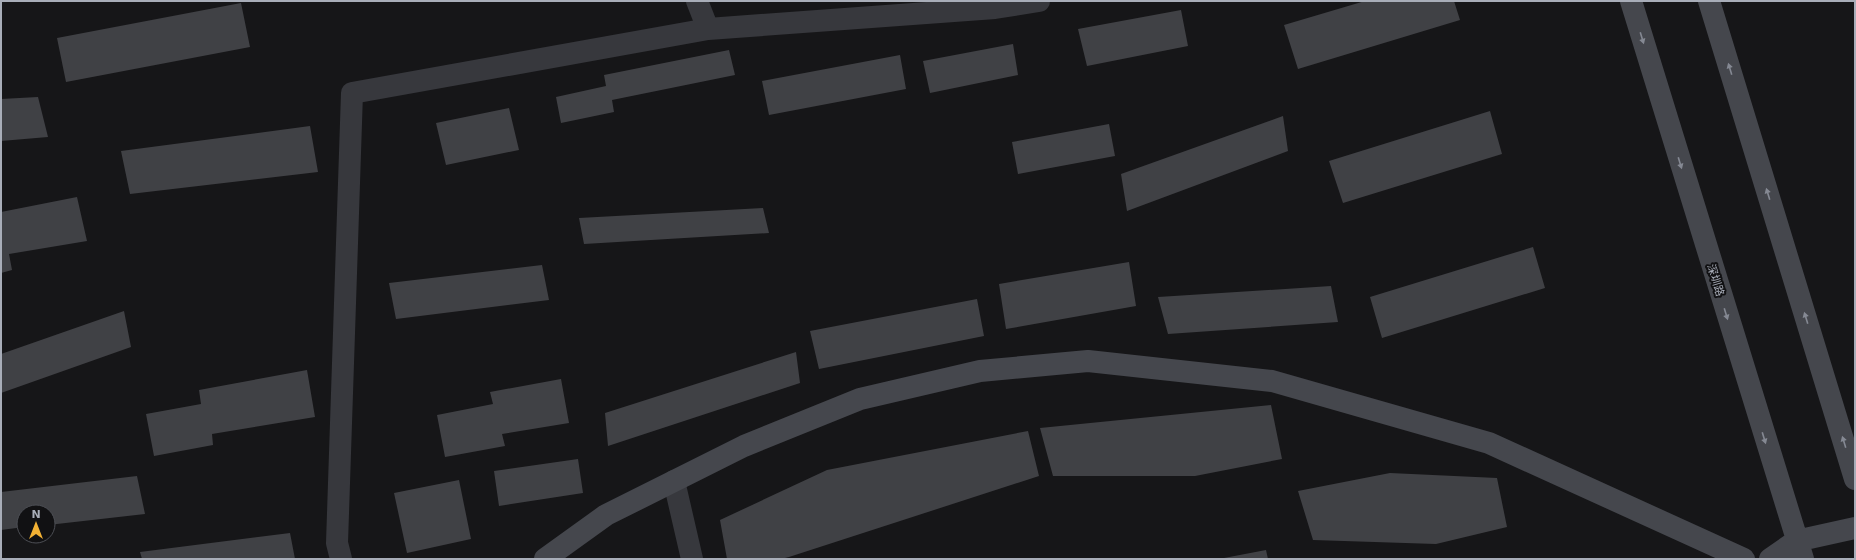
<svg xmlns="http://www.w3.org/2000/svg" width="1856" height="560" font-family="'DejaVu Sans','Noto Sans SC',sans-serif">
<rect width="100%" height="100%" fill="#161618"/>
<path fill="#404145" d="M1365,1H1454L1460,20L1298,69L1284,25Z
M241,3L250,47L66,82L57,38Z
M1181,10L1188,46L1087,66L1078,29Z
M1013,44L1018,75L930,93L923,61Z
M729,50L735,75L612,100L614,112L561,123L556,97L606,86L604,75Z
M900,55L906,89L769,115L762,81Z
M38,97L48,137L1,141V99Z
M509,108L519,150L446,165L436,123Z
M1490,111L1502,154L1343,203L1329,161Z
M1283,116L1288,151L1127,211L1121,174Z
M1109,124L1115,156L1018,174L1012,142Z
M310,126L318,172L130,194L121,151Z
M77,197L87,241L9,254L12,270L1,273V212Z
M763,208L769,233L584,244L579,218Z
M1533,247L1545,288L1382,338L1370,297Z
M1129,262L1136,306L1006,329L999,284Z
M542,265L549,300L396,319L389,283Z
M1331,286L1338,322L1168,334L1158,297Z
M977,299L984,336L819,369L810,331Z
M124,311L131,347L1,393V354Z
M796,352L800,383L608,446L605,413Z
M307,370L315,417L212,434L213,445L154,456L146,414L201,404L199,390Z
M561,379L569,423L502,434L505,446L445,457L437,415L493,404L490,392Z
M1271,405L1282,459L1195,476H1053L1040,428Z
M1028,431L1039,476L789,557L781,559H727L720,520L827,470Z
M578,459L583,493L499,506L494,471Z
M1390,473L1497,478L1507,527L1436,544L1313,540L1298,491Z
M137,476L145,514L48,525V512H24V527L1,530V492Z
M459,480L471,539L407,553L394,493Z
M290,533L295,559H142L140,552Z
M1266,550L1268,559H1224V558Z"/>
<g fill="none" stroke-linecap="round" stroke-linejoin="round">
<path stroke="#37383d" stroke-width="22" d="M697,1L708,29
M674,481L692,559
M341,559L337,543L352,93L708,29L995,8L1039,1"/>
<path stroke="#45474d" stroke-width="22" d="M1631,1L1803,559
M1709,1L1855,479
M545,559L606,515L744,446L860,399L980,371L1088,361L1272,381L1489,443L1744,559
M1770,559L1796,541L1855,528"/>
</g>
<defs><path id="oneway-solid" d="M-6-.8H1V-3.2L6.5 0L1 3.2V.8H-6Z"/></defs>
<g fill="#858993">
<use href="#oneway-solid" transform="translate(1642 38) rotate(73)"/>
<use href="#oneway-solid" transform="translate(1730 69) rotate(-107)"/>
<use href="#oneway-solid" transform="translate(1680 163) rotate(73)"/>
<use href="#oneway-solid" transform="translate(1768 194) rotate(-107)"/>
<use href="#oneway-solid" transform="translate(1726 314) rotate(73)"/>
<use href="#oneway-solid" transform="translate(1806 318) rotate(-107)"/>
<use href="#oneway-solid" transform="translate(1764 438) rotate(73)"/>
<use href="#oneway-solid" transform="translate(1844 442) rotate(-107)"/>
</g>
<g text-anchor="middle" stroke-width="4" stroke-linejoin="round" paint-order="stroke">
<g font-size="11" fill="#a8adb8" stroke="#111113">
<text transform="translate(1716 280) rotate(73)" y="4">深圳路</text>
</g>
</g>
<rect width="1856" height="560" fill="none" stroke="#a8adb8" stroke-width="4"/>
<g transform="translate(36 524)"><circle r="19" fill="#111113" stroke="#4d4f55"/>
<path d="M0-3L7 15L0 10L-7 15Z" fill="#f2b134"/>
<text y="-6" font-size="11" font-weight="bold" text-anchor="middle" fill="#a8adb8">N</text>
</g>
</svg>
